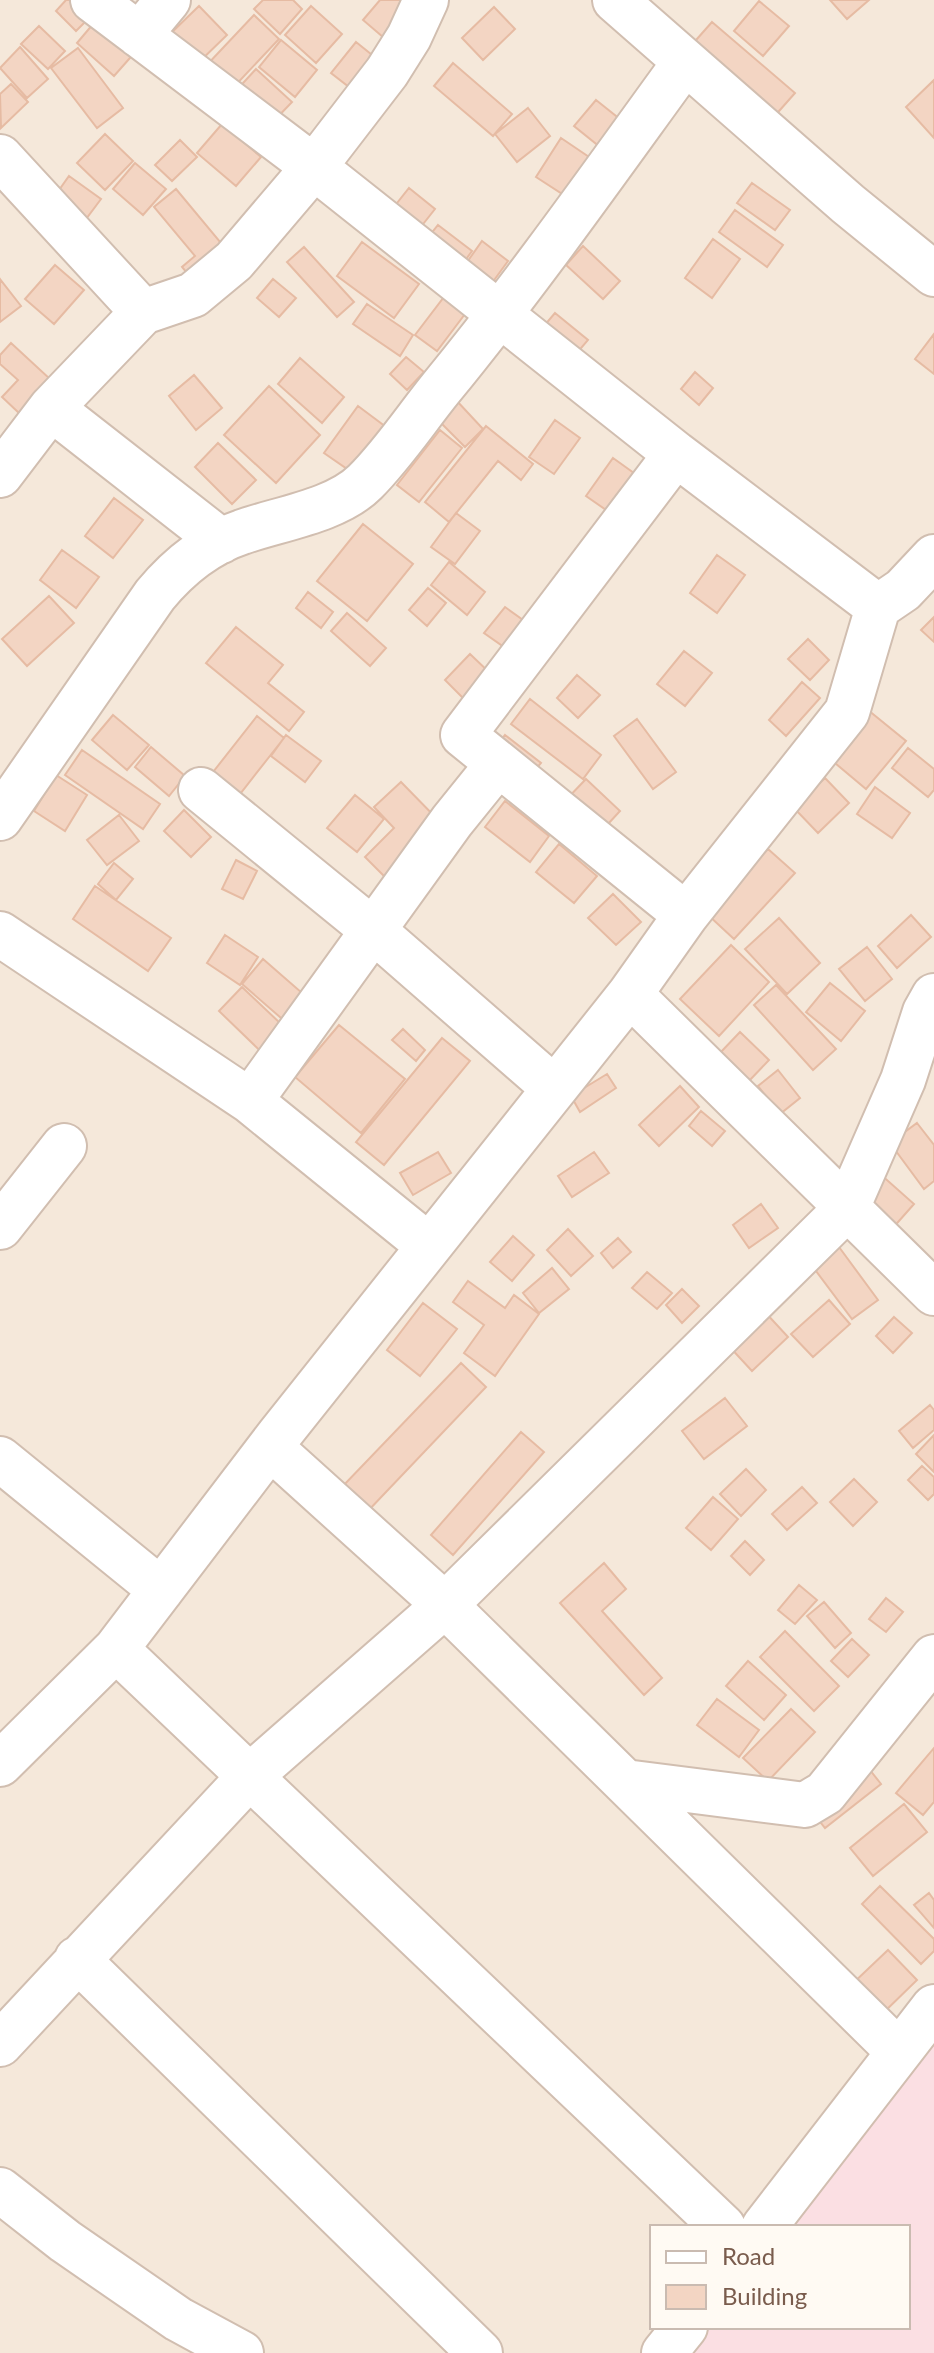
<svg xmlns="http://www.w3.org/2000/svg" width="934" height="2353" font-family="Lato,sans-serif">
<rect width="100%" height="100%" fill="#fdf6ec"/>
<path fill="#f5e8da" d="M0,0H934V2085L826,2227H652V2327H750L730,2353H0Z"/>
<path fill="#fbdfe3" d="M934,2035V2353H677L698,2327H908V2227H779Z"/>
<path fill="#f3d5c3" stroke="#e6bba3" stroke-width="2" d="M66,0H79L93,14L76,31L56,11Z
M263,0H293L302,9L280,34L254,9Z
M380,0H426L390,43L363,20Z
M830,0H869L847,19Z
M759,1L789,26L763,56L734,31Z
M199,6L227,35L195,66L167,37Z
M311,6L342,34L316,63L285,35Z
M494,7L515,29L483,60L462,38Z
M254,15L279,39L229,92L204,68Z
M99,17L137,50L114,76L77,43Z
M712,22L795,93L772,119L689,48Z
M39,26L65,51L48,69L21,44Z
M281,40L317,70L295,97L259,67Z
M356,42L382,63L358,94L331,73Z
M20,47L48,79L27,98L0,68Z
M78,48L123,108L97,128L51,68Z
M453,63L512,114L493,136L434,86Z
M256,69L292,102L268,127L233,94Z
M934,80V138L906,107Z
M11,84L28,102L1,128L0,94Z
M596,100L621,120L600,147L574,126Z
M528,108L550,136L517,162L495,134Z
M222,124L261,157L236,186L197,153Z
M105,134L133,161L105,190L77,163Z
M561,138L592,159L567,197L536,177Z
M180,140L197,157L172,181L155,165Z
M135,163L166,189L143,215L113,189Z
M69,176L101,199L83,223L52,200Z
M752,183L790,210L775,230L737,203Z
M409,188L435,209L408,243L382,222Z
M176,189L231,255L196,284L182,267L195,256L154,207Z
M735,210L783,245L767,267L719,232Z
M438,225L472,251L453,277L418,250Z
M713,239L740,259L712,298L685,278Z
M482,241L508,261L481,298L455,279Z
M362,242L419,284L394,318L337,276Z
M583,246L620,281L603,299L566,265Z
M304,247L354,302L337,317L287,262Z
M55,265L84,290L54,324L25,299Z
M0,279L21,306L0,322Z
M273,279L296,298L279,317L257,298Z
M444,297L465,314L437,351L415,335Z
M367,304L413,335L400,356L353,324Z
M555,313L588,340L570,361L537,334Z
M934,334V374L915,359Z
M11,343L50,379L19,413L2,397L18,380L0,364V355Z
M406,357L424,372L407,390L390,374Z
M300,358L344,397L322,423L278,384Z
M695,372L713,388L699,405L681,389Z
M194,375L222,408L196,430L169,396Z
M269,386L320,435L276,483L224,435Z
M456,400L483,429L465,447L437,419Z
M358,406L386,427L353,473L324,453Z
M555,420L580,438L554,474L529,457Z
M486,426L533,464L521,480L498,461L449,522L425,502Z
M440,430L462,448L419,502L397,485Z
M218,443L256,480L232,504L195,467Z
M613,458L645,481L619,519L586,496Z
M114,498L143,520L113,558L85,536Z
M456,513L480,531L455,564L431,547Z
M363,524L413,564L367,621L317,581Z
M62,550L99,577L76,608L40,580Z
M717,555L745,575L717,613L690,593Z
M449,562L485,592L467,615L431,585Z
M428,588L446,603L427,626L409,610Z
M308,592L333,612L321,628L296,608Z
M49,596L74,623L27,666L2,639Z
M505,607L523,620L504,647L484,633Z
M347,613L386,648L370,666L331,631Z
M934,617V642L921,630Z
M236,627L283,665L268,683L304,712L289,731L206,663Z
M808,639L829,660L810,680L788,659Z
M684,651L712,673L685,706L657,684Z
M470,654L492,675L466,701L445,680Z
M577,675L600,695L578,718L557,698Z
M802,682L820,698L786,736L769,720Z
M530,699L601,755L583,779L511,724Z
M868,710L906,741L866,789L829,758Z
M113,715L149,745L127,770L92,740Z
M257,716L284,738L233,803L206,781Z
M637,719L676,772L653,789L614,736Z
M286,735L321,761L305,782L271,756Z
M505,735L541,763L525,782L490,754Z
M151,747L185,776L169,796L135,767Z
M908,748L934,769V790L928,797L892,768Z
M82,750L160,804L143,829L65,775Z
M56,775L87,795L65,831L34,811Z
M825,778L849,803L818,833L794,808Z
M586,779L620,811L596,837L562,804Z
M401,782L444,826L388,880L365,857L394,828L374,807Z
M875,787L910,813L892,838L857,814Z
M355,795L384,819L357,852L327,828Z
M505,801L549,836L530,862L485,827Z
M184,810L211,837L191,857L164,831Z
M119,815L139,841L107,865L87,840Z
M559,844L597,876L574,903L536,872Z
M768,849L795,873L734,939L707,914Z
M236,860L257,871L243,899L222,889Z
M114,863L133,879L116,900L98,884Z
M95,886L171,938L148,971L73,919Z
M613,894L641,922L616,945L588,918Z
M911,915L931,937L897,968L878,946Z
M779,918L820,963L787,994L745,949Z
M225,935L258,957L240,985L207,963Z
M731,945L769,982L719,1036L680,999Z
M867,947L892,979L865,1001L839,969Z
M263,959L325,1013L304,1038L242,984Z
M830,983L865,1011L841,1041L806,1012Z
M776,985L836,1049L813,1070L754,1005Z
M242,987L301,1043L278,1068L219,1011Z
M339,1025L405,1079L361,1133L295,1077Z
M403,1029L425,1050L416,1061L392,1040Z
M740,1032L769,1060L748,1082L719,1054Z
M442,1038L470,1061L384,1165L356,1142Z
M778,1070L800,1098L780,1114L758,1086Z
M607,1074L616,1088L580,1112L571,1096Z
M680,1086L699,1107L659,1146L639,1125Z
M701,1111L725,1131L712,1146L689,1126Z
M917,1123L934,1145V1181L924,1189L890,1143Z
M438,1152L451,1173L413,1195L400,1173Z
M594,1152L609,1173L572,1197L558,1176Z
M870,1165L914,1204L891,1230L848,1191Z
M761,1204L778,1228L749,1248L733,1225Z
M568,1229L593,1256L571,1276L547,1250Z
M513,1236L534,1255L512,1281L490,1262Z
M618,1238L631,1252L613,1268L601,1253Z
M839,1247L878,1300L852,1319L813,1267Z
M552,1268L569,1289L539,1313L523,1293Z
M647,1272L672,1293L657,1309L632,1288Z
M468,1281L505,1308L514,1295L539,1314L495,1376L464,1353L484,1325L453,1302Z
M682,1289L699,1306L682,1323L666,1305Z
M829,1300L850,1324L813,1357L791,1334Z
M423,1303L457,1329L420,1376L387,1350Z
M764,1311L788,1337L752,1371L727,1344Z
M894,1317L912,1333L893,1353L876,1336Z
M461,1363L486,1387L366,1513L341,1488Z
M725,1398L747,1426L704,1459L682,1431Z
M930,1405L934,1410V1430L913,1448L899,1431Z
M521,1432L544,1452L453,1555L431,1535Z
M934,1435V1472L916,1454Z
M922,1466L934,1477V1494L928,1500L908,1480Z
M746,1469L766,1490L741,1516L720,1494Z
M854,1479L877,1502L853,1526L830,1502Z
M802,1487L817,1503L787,1530L772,1514Z
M713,1497L738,1519L711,1550L686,1528Z
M745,1541L764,1560L750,1575L731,1556Z
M604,1563L626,1589L602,1611L662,1678L644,1695L560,1603Z
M799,1585L817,1600L795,1624L778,1610Z
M886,1598L903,1612L886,1632L869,1619Z
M824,1602L851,1633L835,1648L807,1616Z
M785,1631L839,1686L814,1711L760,1657Z
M852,1639L869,1655L848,1677L831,1661Z
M748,1661L786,1695L764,1720L726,1686Z
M717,1699L759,1730L739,1757L697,1725Z
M791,1709L815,1732L768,1781L743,1758Z
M934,1748V1802L923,1815L896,1793Z
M866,1765L881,1784L825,1828L810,1809Z
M904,1804L927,1832L873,1876L850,1848Z
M880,1886L934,1939V1951L921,1964L862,1904Z
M929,1893L934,1900V1928L914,1905Z
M888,1950L917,1980L879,2017L849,1987Z"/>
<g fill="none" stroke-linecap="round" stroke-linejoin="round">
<defs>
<path id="minor" d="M93,0L314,167L676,454L878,607
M615,0L848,204L934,274
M139,35L168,0
M0,157L143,312
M51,408L221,541
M676,454L463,735L686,915
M0,475L51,408L143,312L193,295L234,261L314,167L387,72L409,37L426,0
M201,790L374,931L554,1088
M0,818L155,595C179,566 206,544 242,532C278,519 336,511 365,482C393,454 416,419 441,388C527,283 605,172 685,62
M0,934L250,1101L429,1246
M630,994L934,1293
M250,1101L452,821L498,764
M0,1227L64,1146
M270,1447L445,1605L899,2052
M0,1459L161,1590
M116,1649L723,2227
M0,1764L116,1649L279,1435L630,994L686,915L847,712L878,607L903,590L934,557
M625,1782L805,1805L825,1793L934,1657
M77,1959L480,2353
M0,2044L250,1776L445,1605L847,1208L903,1080L925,1012L934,996
M0,2190L65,2241L178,2319L241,2353
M764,2227L934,2007
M664,2353L685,2327"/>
</defs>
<use href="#minor" stroke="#d1beb0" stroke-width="48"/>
<use href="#minor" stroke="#fff" stroke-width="44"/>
</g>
<rect x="650" y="2225" width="260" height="104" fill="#fffaf3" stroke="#cabbb1" stroke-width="2"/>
<rect x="666" y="2251" width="40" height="12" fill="#ffffff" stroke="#cabbb1" stroke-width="2"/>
<text x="722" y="2265" font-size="24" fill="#7a5c4d">Road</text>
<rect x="666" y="2285" width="40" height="24" fill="#f3d5c3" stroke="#cabbb1" stroke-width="2"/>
<text x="722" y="2305" font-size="24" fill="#7a5c4d">Building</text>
</svg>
